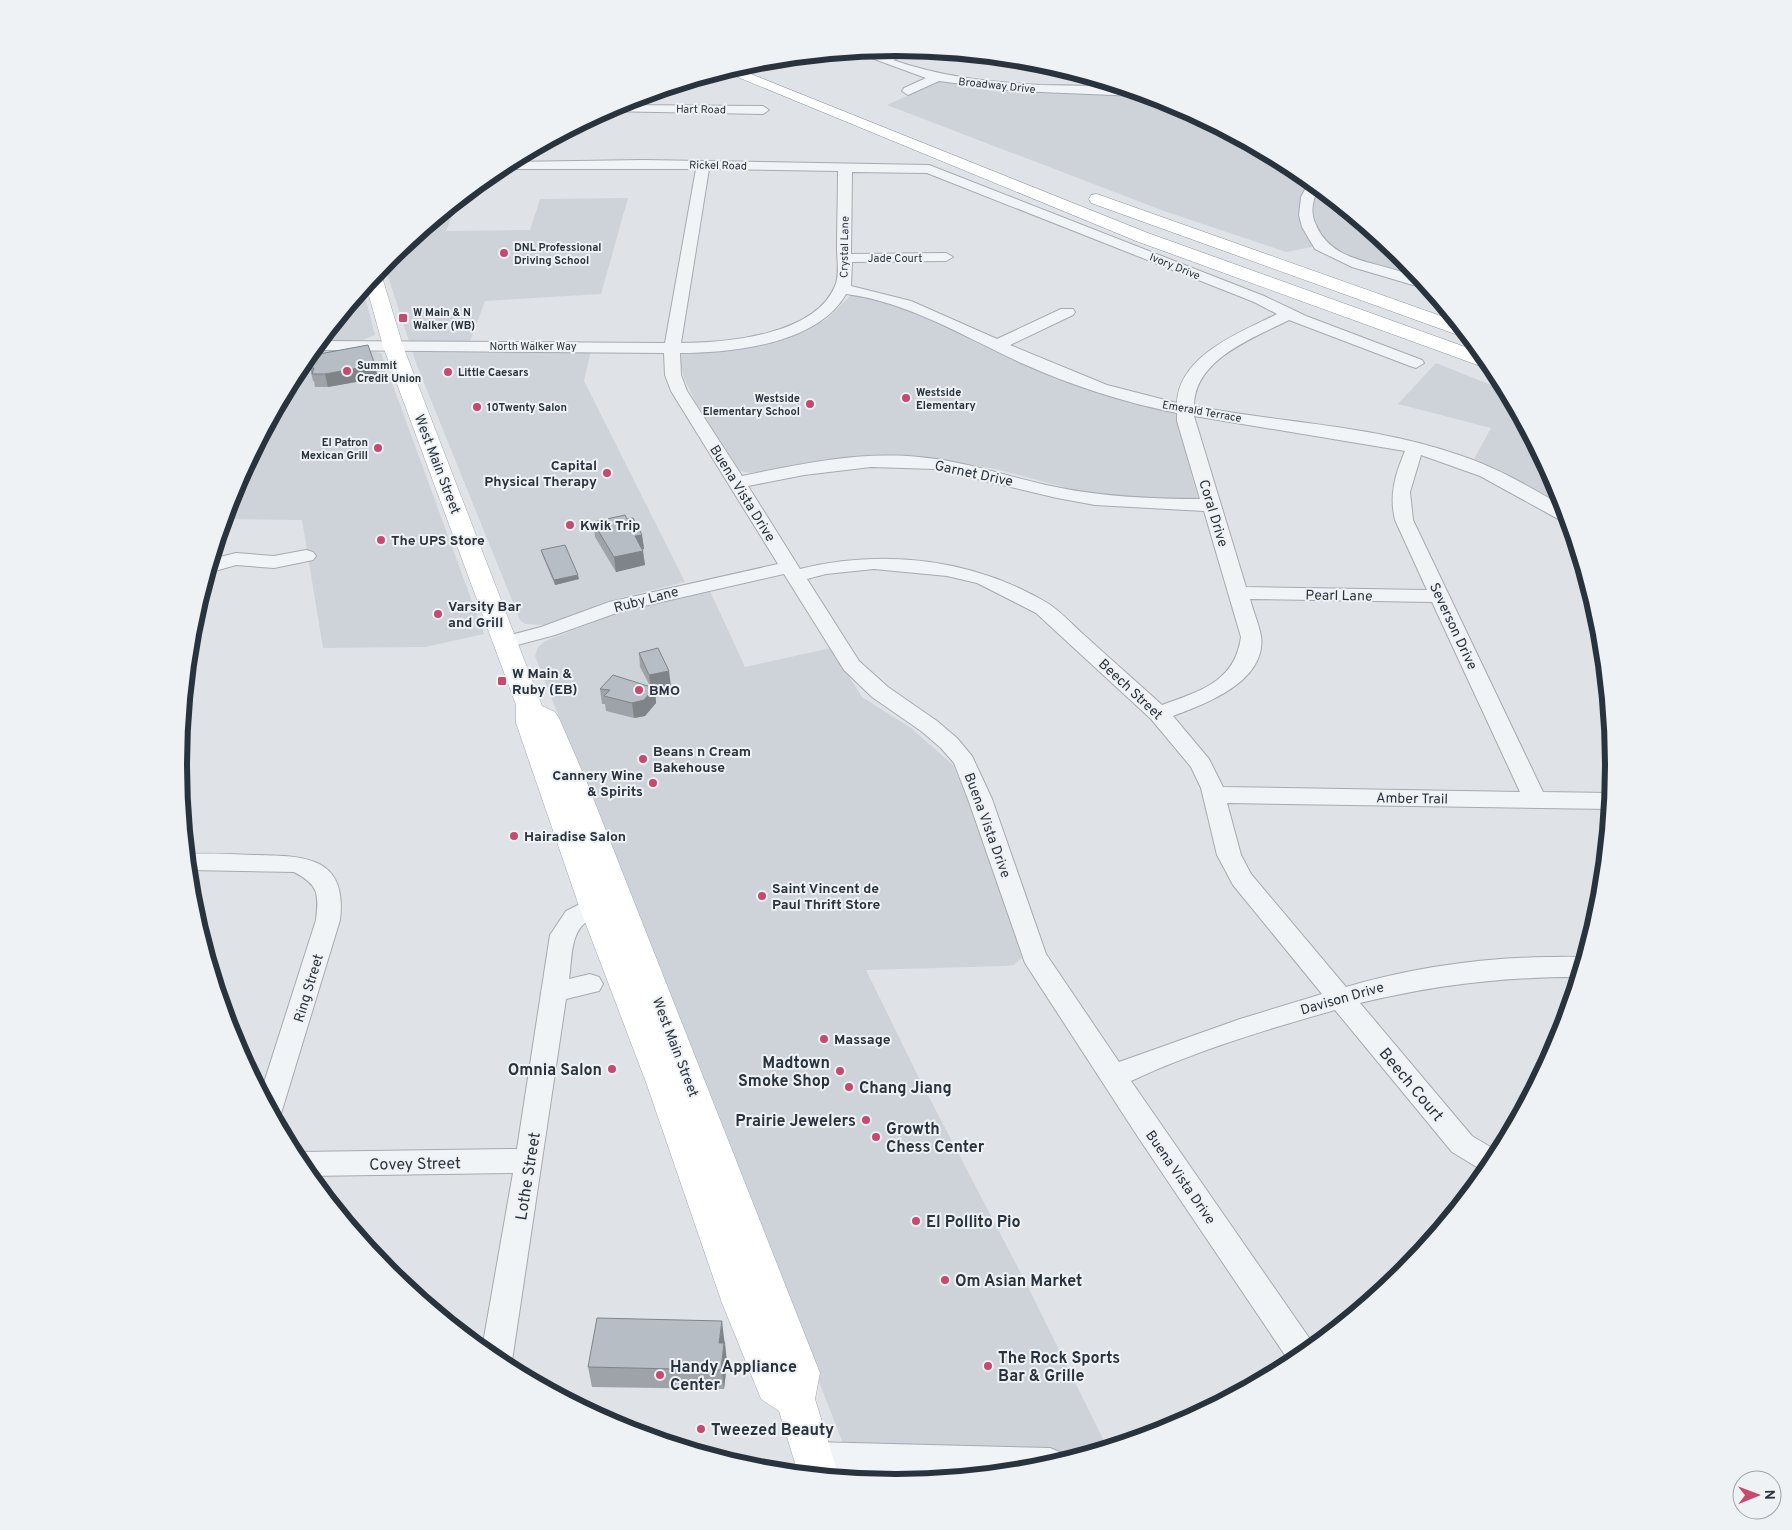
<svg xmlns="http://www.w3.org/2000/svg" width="1792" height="1530" font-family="Overpass,sans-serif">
<rect width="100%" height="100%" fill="#dfe3e7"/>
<path fill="#cdd3d9" d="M939,81L1009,90L1143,95L1171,102L1295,169L1404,258L1423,282L1348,256L1327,244L1286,252L1164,211L887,105Z
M628,198L601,294L485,301L467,350H591L584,381L685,582L608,601L545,625L525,624L520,620L416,363L384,264L458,201L446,231L530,230L540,199Z
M363,289L375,335L360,341H320Z
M850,296H867L918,313L1064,381L1110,396L1175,413L1198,498L1140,499L1086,493L996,469L919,457L844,458L751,473L740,471L695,401L684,378L681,365L682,354L797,334L827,319Z
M312,351H370L381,353L484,634L425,647L323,648L302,520L224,519L233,490L251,457H257L290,396H284L300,366Z
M1436,363L1506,391L1559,491L1563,505L1501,471L1474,459L1491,428L1398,404Z
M710,591L745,667L831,648L862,697L911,728L953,765L968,800L1022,958L1014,965L1005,966L866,970L919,1078L1027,1285L1107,1447L1036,1469L896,1482L857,1479L535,656L538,647L545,641L629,609Z"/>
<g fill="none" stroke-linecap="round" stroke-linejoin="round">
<defs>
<path id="minor" d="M905,48L920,50L893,60C941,77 990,82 1040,85C1075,86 1110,84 1143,94L1138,96L1016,91L939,81L908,95L902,91L904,88L926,78L855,52L869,50L882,55Z
M616,105L763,106L769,110L763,114L604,111Z
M643,160L929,165L1264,296L1306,316L1422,360L1424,363L1416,368L1410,366L1289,320C1254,338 1194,359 1194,406C1281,423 1374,425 1459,455C1496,467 1530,487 1564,507L1568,521L1560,520L1480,476L1421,455L1410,492L1413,520L1543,792L1610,793L1609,809L1227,803L1241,855L1251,874L1346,987C1411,968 1479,958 1546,957C1558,957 1572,956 1584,958L1578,977C1501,977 1435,985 1360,1003L1472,1136L1499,1152L1485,1172L1452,1152L1335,1010C1268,1029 1195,1051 1131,1081L1314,1345L1294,1362L1291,1364L1138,1137L1025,963L968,799L954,763L941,748L921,731L872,697L844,670L784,574L622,611L555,635L506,648L499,646L496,642L499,638L541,627L609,602L778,564L671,391L665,375L664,353L313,350L320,341L665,343L696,169H497L510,162ZM709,169L838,171C838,197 837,223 837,248C837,260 840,275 835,286C815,335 727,343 681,343ZM852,172L927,173L1254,302L1277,314C1241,332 1179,355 1177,403L1107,385L1010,345L1073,315L1075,312L1073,309H1061L997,339L911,301L851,286L852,262L946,261L953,257L946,253L851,254ZM846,294C908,302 963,336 1019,362C1070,385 1122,402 1177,413V421L1200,499C1152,499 1104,497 1056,487C1011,478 966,461 919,457C860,451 799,464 742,476L687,391L681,375L680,353C732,353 818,344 846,294ZM1194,416L1405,451C1395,475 1389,495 1395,520L1427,590L1246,587ZM871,467L935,469L1057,498L1095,505L1204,511L1241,637C1235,682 1200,691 1162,705C1136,681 1109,658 1083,634C1072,624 1061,612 1049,604C975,559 884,548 800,569L748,486L804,475ZM874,569L947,576L977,583L1036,613L1151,719L1191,767L1201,788L1217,855L1233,885L1322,994L1240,1019L1119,1062L1046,954L992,799L972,756L957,738L937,721L888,687L859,661L807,579L826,574ZM1250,599L1432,602L1520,792L1223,787L1209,759L1173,716C1206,704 1267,681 1261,636C1259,624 1253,611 1250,599Z
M1309,182L1319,188C1312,200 1310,213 1316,225C1336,273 1403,257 1430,290L1352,267L1315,249L1302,227L1299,215L1301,197Z
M306,550L313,552L316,556L313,560L274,568L236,565L215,571L209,569L212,559L236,553L274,556Z
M187,854C209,853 231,854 253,855C303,856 348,855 340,920L280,1117L275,1118L261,1092L316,920C319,894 319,885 294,872L189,870Z
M594,897L603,900L606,906C601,915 592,916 585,923C570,935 572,961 569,979L590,974L599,977L603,984L599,991L566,999L512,1361L509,1368L482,1349L513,1173L309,1176L294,1154L300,1152L517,1149L550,935L566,911Z
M813,1442L1050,1448L1062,1453L1065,1460C984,1484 897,1476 813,1474L801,1469L796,1458L801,1447Z"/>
<path id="major" d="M377,272L382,277L403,346L542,706L555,712L559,718L586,780L820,1373L815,1399L839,1477L798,1473L779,1411L761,1399L722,1303L647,1085L579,906L516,723V705L383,346L366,285Z"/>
<path id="highway" d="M736,68L1148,233L1482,353L1494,368L1483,367L1136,241L723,71Z
M1097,194L1455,321L1467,335L1455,334L1091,203L1089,199L1091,195Z"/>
</defs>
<use href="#minor" stroke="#a5abb1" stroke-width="2"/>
<use href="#major" stroke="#9fa9b3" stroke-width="1"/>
<use href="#highway" stroke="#87939d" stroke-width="1"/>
<use href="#minor" fill="#f1f4f6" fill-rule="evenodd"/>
<use href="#major" fill="#fff" fill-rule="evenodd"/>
<use href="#highway" fill="#fff" fill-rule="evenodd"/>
</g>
<path fill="#9da3a9" d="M319,354L378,378L328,387H315L314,381H313L310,368Z
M627,519L642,535L644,549H642L645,565L616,572L595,537L593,522Z
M541,550L579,579L555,585L542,554Z
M639,653L671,686L655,689L656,703L645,716L634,718L606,711L605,704H602L600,689L650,686L640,667Z
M725,1341L727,1363L724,1389L592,1387L588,1367Z"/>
<path fill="#7f8489" d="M375,365L378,378L328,387L325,374Z
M642,535L644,549L637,550L635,536Z
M643,551L645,565L616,572L614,557Z
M578,575L579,579L555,585L554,580Z
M669,671L671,686L655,689L656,703L645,716L634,718L632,703L651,690L649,675Z
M722,1321L727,1363L724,1389L719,1343Z"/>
<path fill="#b6bdc4" stroke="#7f8489" d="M368,345L375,365L325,374H312L314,368H310L319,354Z
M625,515L627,519L633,518L642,535L635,536L643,551L614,557L593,522Z
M565,545L578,575L554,580L541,550Z
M658,648L669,671L649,675L639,653Z
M613,675L654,688L644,700L632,703L604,696L610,690L600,689Z
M597,1318L722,1321L719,1343H724L721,1370L588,1367Z"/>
<g fill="#c74a6d" stroke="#eef2f5" stroke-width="2">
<circle cx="504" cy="253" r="5"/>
<rect x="398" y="313" width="10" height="10" rx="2.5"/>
<circle cx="347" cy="371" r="5"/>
<circle cx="448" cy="372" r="5"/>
<circle cx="906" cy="398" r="5"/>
<circle cx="810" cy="404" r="5"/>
<circle cx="477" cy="407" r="5"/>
<circle cx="378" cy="448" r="5"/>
<circle cx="607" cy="473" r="5"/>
<circle cx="570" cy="525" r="5"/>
<circle cx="381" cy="540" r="5"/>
<circle cx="438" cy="614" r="5"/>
<rect x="497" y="676" width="10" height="10" rx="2.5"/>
<circle cx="639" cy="690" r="5"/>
<circle cx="643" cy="759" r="5"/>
<circle cx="653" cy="783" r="5"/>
<circle cx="514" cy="836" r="5"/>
<circle cx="762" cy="896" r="5"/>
<circle cx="824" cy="1039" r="5"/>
<circle cx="612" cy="1069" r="5"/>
<circle cx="840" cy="1071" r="5"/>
<circle cx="849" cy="1087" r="5"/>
<circle cx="866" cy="1120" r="5"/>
<circle cx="876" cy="1137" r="5"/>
<circle cx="916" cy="1221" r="5"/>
<circle cx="945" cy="1280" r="5"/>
<circle cx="988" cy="1366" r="5"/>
<circle cx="660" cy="1375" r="5"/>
<circle cx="701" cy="1429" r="5"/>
</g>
<g text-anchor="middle" stroke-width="4" stroke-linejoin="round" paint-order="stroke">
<g font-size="11" fill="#29333e" stroke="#eef2f5">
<text transform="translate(997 85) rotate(6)" y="4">Broadway Drive</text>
<text transform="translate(701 109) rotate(1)" y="4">Hart Road</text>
<text transform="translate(718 165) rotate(1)" y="4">Rickel Road</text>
<text transform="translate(844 247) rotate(-89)" y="4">Crystal Lane</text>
<text x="895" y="262">Jade Court</text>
<text transform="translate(1175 266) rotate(22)" y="4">Ivory Drive</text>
<text x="533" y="350">North Walker Way</text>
<text transform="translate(1202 411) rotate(10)" y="4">Emerald Terrace</text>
</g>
<g font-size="11" font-weight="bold" fill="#29333e" stroke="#eef2f5" text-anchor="start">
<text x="514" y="251">DNL Professional<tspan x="514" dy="13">Driving School</tspan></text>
<text x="413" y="316">W Main &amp; N<tspan x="413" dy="13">Walker (WB)</tspan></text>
<text x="357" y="369">Summit<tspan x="357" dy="13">Credit Union</tspan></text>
<text x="458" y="376">Little Caesars</text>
<text x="916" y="396">Westside<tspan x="916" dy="13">Elementary</tspan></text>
<text x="800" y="402" text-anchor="end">Westside<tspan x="800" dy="13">Elementary School</tspan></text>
<text x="487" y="411">10Twenty Salon</text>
<text x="368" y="446" text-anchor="end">El Patron<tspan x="368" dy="13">Mexican Grill</tspan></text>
</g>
<g font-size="14" fill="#29333e" stroke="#eef2f5">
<text transform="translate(438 464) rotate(69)" y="5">West Main Street</text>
<text transform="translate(974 473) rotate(12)" y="5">Garnet Drive</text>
<text transform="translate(743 493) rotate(58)" y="5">Buena Vista Drive</text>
<text transform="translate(1214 513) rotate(73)" y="5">Coral Drive</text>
<text transform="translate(1339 595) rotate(1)" y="5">Pearl Lane</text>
<text transform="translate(646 599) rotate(-15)" y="5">Ruby Lane</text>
<text transform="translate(1454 626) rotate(65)" y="5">Severson Drive</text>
<text transform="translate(1131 689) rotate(43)" y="5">Beech Street</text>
<text transform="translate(1412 798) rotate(1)" y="5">Amber Trail</text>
<text transform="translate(988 825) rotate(70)" y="5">Buena Vista Drive</text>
<text transform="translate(308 988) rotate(-73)" y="5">Ring Street</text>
<text transform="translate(1342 998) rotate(-16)" y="5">Davison Drive</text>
<text transform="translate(676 1047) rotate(69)" y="5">West Main Street</text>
<text transform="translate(1181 1177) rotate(55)" y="5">Buena Vista Drive</text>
</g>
<g font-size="14" font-weight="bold" fill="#29333e" stroke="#eef2f5" text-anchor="start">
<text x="597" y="470" text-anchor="end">Capital<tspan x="597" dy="16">Physical Therapy</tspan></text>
<text x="580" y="530">Kwik Trip</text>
<text x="391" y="545">The UPS Store</text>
<text x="448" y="611">Varsity Bar<tspan x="448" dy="16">and Grill</tspan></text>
<text x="512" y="678">W Main &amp;<tspan x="512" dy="16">Ruby (EB)</tspan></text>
<text x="649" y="695">BMO</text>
<text x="653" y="756">Beans n Cream<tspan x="653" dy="16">Bakehouse</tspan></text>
<text x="643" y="780" text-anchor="end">Cannery Wine<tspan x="643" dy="16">&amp; Spirits</tspan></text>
<text x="524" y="841">Hairadise Salon</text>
<text x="772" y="893">Saint Vincent de<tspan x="772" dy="16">Paul Thrift Store</tspan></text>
<text x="834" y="1044">Massage</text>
</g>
<g font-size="16" font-weight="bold" fill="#29333e" stroke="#eef2f5" text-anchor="start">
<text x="830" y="1068" text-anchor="end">Madtown<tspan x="830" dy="18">Smoke Shop</tspan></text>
<text x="602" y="1075" text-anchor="end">Omnia Salon</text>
<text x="859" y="1093">Chang Jiang</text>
<text x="856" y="1126" text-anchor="end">Prairie Jewelers</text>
<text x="886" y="1134">Growth<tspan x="886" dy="18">Chess Center</tspan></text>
<text x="926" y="1227">El Pollito Pio</text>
<text x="955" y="1286">Om Asian Market</text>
<text x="998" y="1363">The Rock Sports<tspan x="998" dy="18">Bar &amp; Grille</tspan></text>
<text x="670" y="1372">Handy Appliance<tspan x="670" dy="18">Center</tspan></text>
<text x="711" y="1435">Tweezed Beauty</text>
</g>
<g font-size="16" fill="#29333e" stroke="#eef2f5">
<text transform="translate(1412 1084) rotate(50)" y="6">Beech Court</text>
<text transform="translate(415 1163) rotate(-1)" y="6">Covey Street</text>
<text transform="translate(527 1176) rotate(-81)" y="6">Lothe Street</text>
</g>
</g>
<path d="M0 0H1792V1530H0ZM187 765a709 709 0 1 1 1418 0a709 709 0 1 1-1418 0Z" fill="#eef2f5" fill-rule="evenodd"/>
<path fill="none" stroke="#29333e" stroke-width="6" d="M187 765a709 709 0 1 1 1418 0a709 709 0 1 1-1418 0Z"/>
<g transform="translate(1757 1495) rotate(89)"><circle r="24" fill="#eef2f5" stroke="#9fa6ac"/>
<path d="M0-4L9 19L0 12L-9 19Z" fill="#c74a6d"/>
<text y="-8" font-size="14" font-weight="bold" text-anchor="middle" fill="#29333e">N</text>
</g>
</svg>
